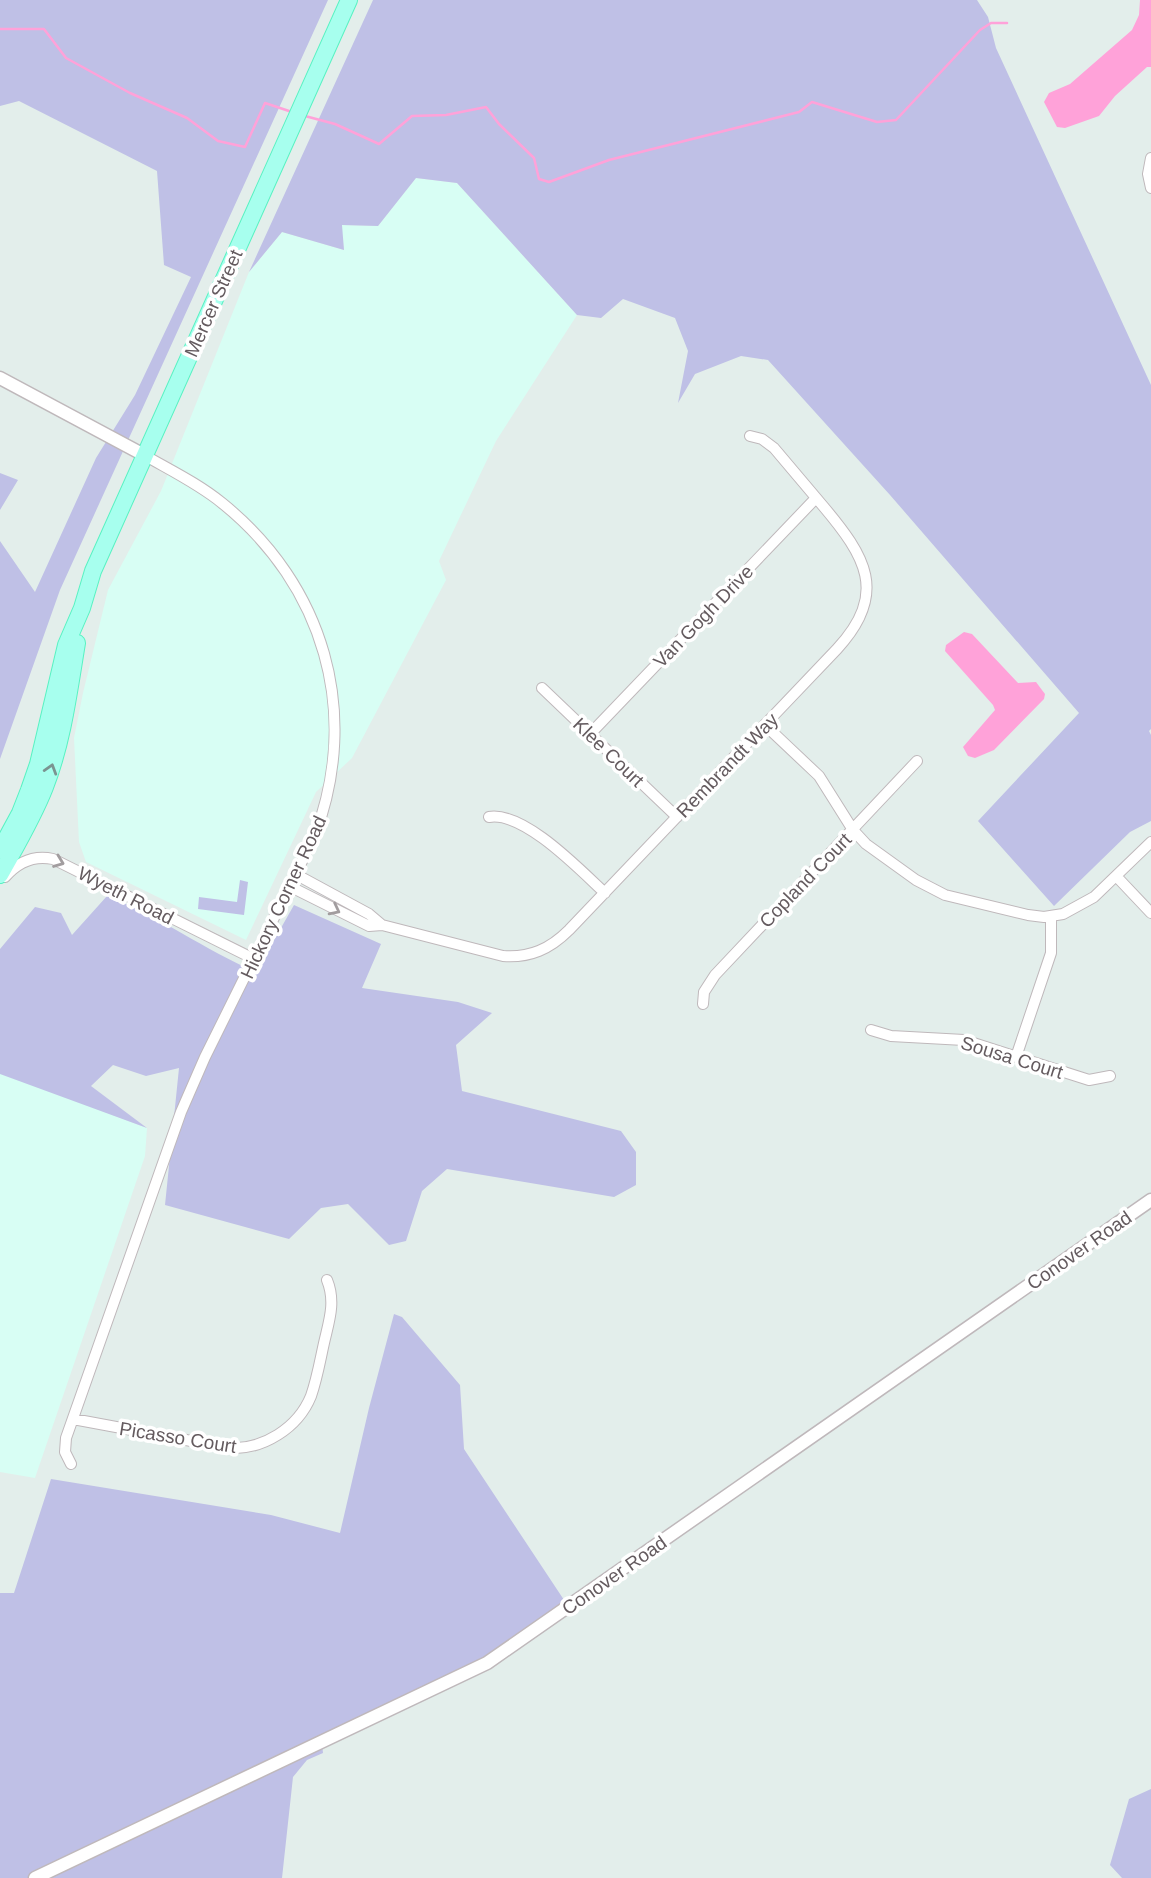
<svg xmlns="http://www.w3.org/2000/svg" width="1151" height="1878" font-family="Helvetica,sans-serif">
<rect width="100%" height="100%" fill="#e3eeeb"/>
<path fill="#d8fef4" d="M416,178L457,183L577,315L496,441L439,561L446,580L352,758L316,792L246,940L86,862L79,842L74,738L83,693L108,590L161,491L249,272L282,232L344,250L341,225L378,226Z
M2,1073L147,1128L145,1156L35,1478L0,1472V1074Z"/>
<path fill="#bfc0e6" d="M0,0H328L60,590L0,759V541L35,592L96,458L135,395L191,277L164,265L157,171L19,101L0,106Z
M373,0H977L988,17L996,48L1151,385V729L1149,731L1151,735V821L1130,832L1054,906L978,821L1079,713L890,495L768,360L741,356L695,374L678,403L688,351L675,318L623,299L601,318L577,315L457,183L416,178L378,226L342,225L344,250L282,232L249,272Z
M0,473L18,480L0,510Z
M240,880L248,882L244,915L198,909L199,897L237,902Z
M107,896C159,916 205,950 256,972L294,905L381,944L362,988L458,1002L492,1013L456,1045L462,1091L621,1131L636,1152V1185L614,1197L447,1169L422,1191L406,1241L389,1245L348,1204L321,1208L289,1239L165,1205L179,1068L146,1076L113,1065L91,1086L147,1128L0,1074V949L35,907L61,913L72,935Z
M394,1314L402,1317L460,1385L464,1449L566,1603L475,1664L321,1736L323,1753L307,1760L293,1777L282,1878H0V1593H14L51,1479L271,1515L340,1533L369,1408Z
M1151,1789V1878H1122L1110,1865L1129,1799Z"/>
<path fill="#ffa2d9" d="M1140,0H1151V67H1147L1115,96L1099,116L1065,128L1057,127L1044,102L1049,93L1070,84L1132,30L1139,15Z
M964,632L972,634L1018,683L1036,682L1045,694L1044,699L994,750L975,758L968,756L963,747L995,710L993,705L945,651L946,645Z"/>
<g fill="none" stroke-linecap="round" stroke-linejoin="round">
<path stroke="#ffa2d9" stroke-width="2.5" d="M0,29H44L66,58L130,93L187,118L218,141L245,147L265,103L292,112
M305,116L335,124L379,144L412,116L446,115L486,107L499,124L534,158L539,179L549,182L609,160L799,112L812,102L877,122L896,120L980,30L991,23H1007"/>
<defs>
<path id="minor" d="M1151,158L1148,174L1151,188
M542,688L677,817
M765,725L819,776L853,830L866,844L916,880L945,895L1028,915L1044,917L1063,914L1094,897L1151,842
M590,734L816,498
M489,817C524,811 580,870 605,893
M297,875L369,914L382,925
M1116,876L1151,913
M5,877C18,862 34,855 53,859L254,959
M291,887L369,926L382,925L503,956C530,958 550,949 569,930L837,649C889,593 865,556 823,506C807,487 790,467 774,448L762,439L750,436
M703,1004L704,992L715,975L917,761
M871,1030L891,1036L964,1040L1089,1080L1110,1076
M1016,1057L1051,953V916
M73,1419L229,1448C263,1450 298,1428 311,1396C317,1379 320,1361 324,1343C329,1321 336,1302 327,1280
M71,1464L65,1452L66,1438L181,1112L205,1057L315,835C361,712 324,585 222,503C199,484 170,470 144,455"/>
<path id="tertiary" d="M0,378L144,455
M35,1878L487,1663L1151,1200"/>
<path id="primary" d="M0,850L20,813L29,790L38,764L66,645L82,608L93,571L349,0
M0,875C16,846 33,818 45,787C63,741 69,691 77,643"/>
</defs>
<use href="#minor" stroke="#bfb8bb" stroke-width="12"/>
<use href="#tertiary" stroke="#bfb8bb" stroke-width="15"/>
<use href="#primary" stroke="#58f2c2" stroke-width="18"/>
<use href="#minor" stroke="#fff" stroke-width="10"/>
<use href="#tertiary" stroke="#fff" stroke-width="12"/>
<use href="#primary" stroke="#a7ffee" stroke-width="16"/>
</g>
<defs><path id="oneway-chevron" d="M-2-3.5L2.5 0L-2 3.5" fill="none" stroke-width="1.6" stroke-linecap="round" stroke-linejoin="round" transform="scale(1.75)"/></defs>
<use stroke="#7b9491" href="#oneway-chevron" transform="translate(51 769) rotate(-73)"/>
<g stroke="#a29d9f">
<use href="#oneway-chevron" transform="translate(59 862) rotate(21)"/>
<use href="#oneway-chevron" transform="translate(335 910) rotate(27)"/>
</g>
<g text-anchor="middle" stroke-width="7" stroke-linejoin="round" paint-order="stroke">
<g font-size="19" fill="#645b5f" stroke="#fff">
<text transform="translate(213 303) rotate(-66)" y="7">Mercer Street</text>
<text transform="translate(703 616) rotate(-46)" y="7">Van Gogh Drive</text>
<text transform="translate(609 752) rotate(44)" y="7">Klee Court</text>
<text transform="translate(727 765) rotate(-46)" y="7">Rembrandt Way</text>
<text transform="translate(805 880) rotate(-46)" y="7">Copland Court</text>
<text transform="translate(126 895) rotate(27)" y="7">Wyeth Road</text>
<text transform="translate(283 897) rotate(-65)" y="7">Hickory Corner Road</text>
<text transform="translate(1012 1057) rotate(17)" y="7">Sousa Court</text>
<text transform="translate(1079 1250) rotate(-35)" y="7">Conover Road</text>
<text transform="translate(178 1437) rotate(9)" y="7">Picasso Court</text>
<text transform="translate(614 1575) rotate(-35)" y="7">Conover Road</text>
</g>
</g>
</svg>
